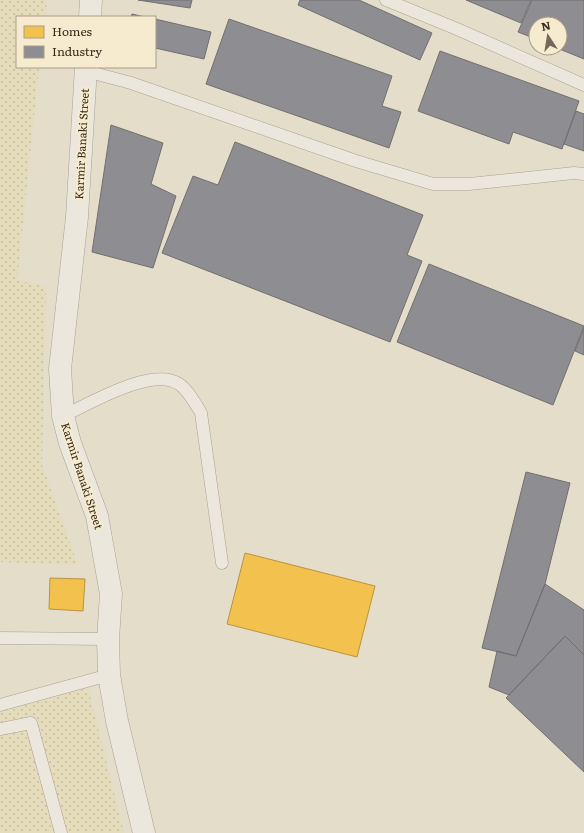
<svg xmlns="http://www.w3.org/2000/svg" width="584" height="833" font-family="Literata,serif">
<defs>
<pattern id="farmland-dots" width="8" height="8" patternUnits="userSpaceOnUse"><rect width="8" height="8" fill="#e4dcba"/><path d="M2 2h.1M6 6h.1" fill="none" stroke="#c4bd9f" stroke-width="1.8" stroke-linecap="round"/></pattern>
</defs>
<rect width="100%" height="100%" fill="#e4ddca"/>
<path fill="url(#farmland-dots)" d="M0,0H47L45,17H17V67H39L17,280L46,287L42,465L78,565L0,562Z
M88,688L124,833H0V712Z"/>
<path fill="#f2c14e" stroke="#ba933f" d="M245,553L375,586L357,657L227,624Z
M50,578L85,579L83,611L49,609Z"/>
<path fill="#8d8d92" stroke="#736f6f" d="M138,0H192L190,8Z
M300,0H359L432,33L420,60L298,5Z
M466,0H531L521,23Z
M532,0H584V59L557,48H560V24H536V39L518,32Z
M132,14L145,17H131Z
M155,19L211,32L204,59L155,48Z
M229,19L392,76L382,106L401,112L389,148L206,84Z
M440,51L579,101L562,149L513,132L509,144L418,111Z
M576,111L584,114V151L564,144Z
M111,125L163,143L151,184L176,196L153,268L92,252Z
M235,142L423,215L407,255L422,261L390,342L162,253L193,176L218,185Z
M429,264L584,326L553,405L397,342Z
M584,328V355L575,351Z
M526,472L570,483L545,584L516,656L482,648Z
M545,584L584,610V655L565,636L509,695L489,687L497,651L516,656Z
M565,636L584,655V772L506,698Z"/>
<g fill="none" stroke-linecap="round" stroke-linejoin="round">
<defs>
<path id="service" d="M386,0L457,29L584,85
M86,71L131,83L356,161L433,184H469L574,173L584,174
M63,416C89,404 152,366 179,384C188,390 195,403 201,413L222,563
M0,638L108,639
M0,705L109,675
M0,729L31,723L61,833"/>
<path id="tertiary" d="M90,17L91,0
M86,67L77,217L60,369L63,416L70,443L97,516L111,594L108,639L109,675L117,721L144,833"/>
</defs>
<use href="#service" stroke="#a9a194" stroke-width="13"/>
<use href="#tertiary" stroke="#a9a194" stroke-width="23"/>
<use href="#service" stroke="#ece7dc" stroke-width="12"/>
<use href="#tertiary" stroke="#ece7dc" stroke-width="22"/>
</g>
<g text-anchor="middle" stroke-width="4" stroke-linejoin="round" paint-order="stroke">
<g font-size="11" fill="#36291c" stroke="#f6ebcf">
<text transform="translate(82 144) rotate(-87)" y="4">Karmir Banaki Street</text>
<text transform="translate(82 476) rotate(72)" y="4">Karmir Banaki Street</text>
</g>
</g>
<rect x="16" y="16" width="140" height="52" fill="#f6ebcf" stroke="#a99d87"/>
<rect x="24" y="26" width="20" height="12" fill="#f2c14e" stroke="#a99d87"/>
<text x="52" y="36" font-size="12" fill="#36291c">Homes</text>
<rect x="24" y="46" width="20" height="12" fill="#8d8d92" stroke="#a99d87"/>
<text x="52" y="56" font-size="12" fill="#36291c">Industry</text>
<g transform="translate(548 36) rotate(348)"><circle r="19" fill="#f6ebcf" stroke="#a99d87"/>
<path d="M0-3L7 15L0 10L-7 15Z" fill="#736859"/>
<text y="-6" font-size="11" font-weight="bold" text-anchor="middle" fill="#36291c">N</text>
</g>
</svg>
